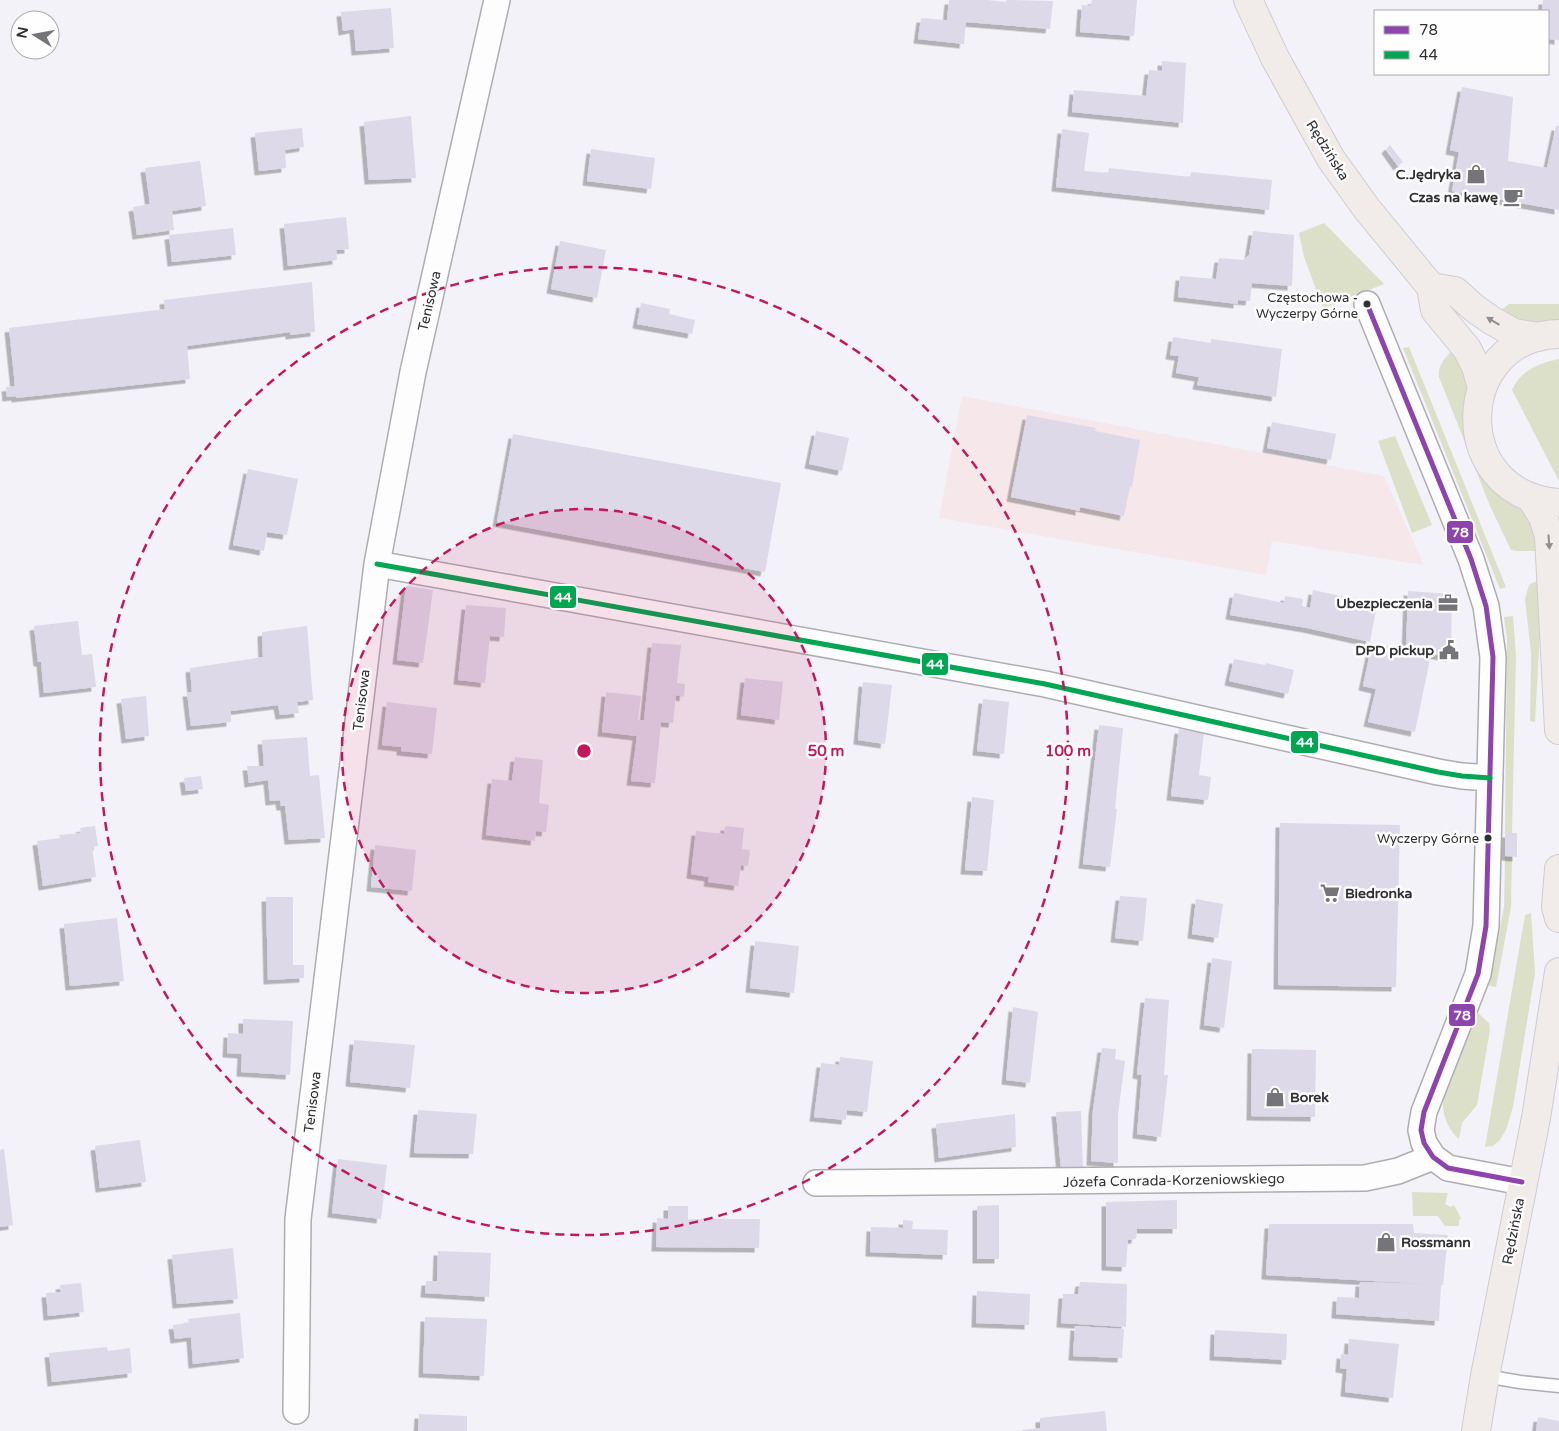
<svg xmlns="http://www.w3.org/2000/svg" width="1559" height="1431" font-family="'Varela Round',sans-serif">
<defs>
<filter id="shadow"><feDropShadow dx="-4.5" dy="4.5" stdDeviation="0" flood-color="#0004"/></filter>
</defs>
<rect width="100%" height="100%" fill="#f2f2f8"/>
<path fill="#f6e8ea" d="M962,396L1384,476L1424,565L1272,541L1266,575L939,518Z"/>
<path fill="#dce0c8" d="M1324,223L1384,284L1323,308L1304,257L1299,233Z
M1509,304H1559V322C1534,322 1523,322 1500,311Z
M1409,347L1506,587L1500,589L1403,348Z
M1456,347L1507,498C1530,517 1533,523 1539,551H1518L1511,550L1490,506L1439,377C1437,365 1447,355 1456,347Z
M1559,359V481L1512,390C1520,371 1539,363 1559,359Z
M1395,436L1432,525L1412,533L1378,441Z
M1534,582H1539L1541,612L1535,722L1530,721L1531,653L1525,599L1529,585Z
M1513,616L1516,656L1512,833H1505L1507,639L1504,617Z
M1505,856H1512L1511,907L1496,987L1489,986L1504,907Z
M1531,913L1535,973L1513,1107L1506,1130L1500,1140L1493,1146L1485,1147L1525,915Z
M1478,1013L1489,1023L1490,1030L1477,1105L1462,1123L1459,1139C1449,1131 1443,1117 1443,1104C1444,1081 1468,1036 1478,1013Z
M1412,1192L1448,1193L1445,1204L1451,1207L1454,1205L1461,1218L1459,1220V1226H1445L1438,1216H1413Z"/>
<path fill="#ddd9e9" filter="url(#shadow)" d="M949,0H987L1006,2L1007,0L1053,1L1050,29L966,22L964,44L918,39L921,18L957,21L947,20Z
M1092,0H1137L1134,36L1080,32L1082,5L1091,6Z
M1543,0H1559V40L1548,39V11H1542Z
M391,8L394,48L356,51L354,29L343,31L341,12Z
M1162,61L1186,63L1183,123L1072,112L1074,90L1146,96L1149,70L1162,71Z
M1462,87L1513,97L1508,161L1547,168L1556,126H1559V210L1452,191L1459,152L1450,150Z
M411,116L416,178L369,180L364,122Z
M302,128L304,147L285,150L286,168L259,171L255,133Z
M1062,129L1089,133L1084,171L1108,173L1109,168L1190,177L1191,172L1272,180L1269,210L1056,187Z
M1390,145L1403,162L1398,166L1386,149Z
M591,149L655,158L651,189L587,181Z
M200,161L206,206L172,211L174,230L137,235L133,207L150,204L145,168Z
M346,217L349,249L336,250L337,260L288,266L284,224Z
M233,228L236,255L172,262L169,235Z
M1253,231L1294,235L1292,286L1252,283L1250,301L1238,300V304L1178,297L1180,276L1216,279L1219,258L1243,260L1249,255Z
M560,241L606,250L597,298L551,289Z
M312,282L315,332L290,335V332L187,346L190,379L16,398V396L7,397L6,387L15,386L9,328L165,309L164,300Z
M641,303L670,309L669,314L695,320L692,334L637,324Z
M1173,337L1211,343V339L1282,349L1276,397L1197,385L1199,377L1176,373L1179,356L1170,355Z
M1027,415L1096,428L1095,431L1140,440L1132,487H1130L1124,516L1080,507V511L1011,497Z
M1272,422L1336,434L1331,460L1267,448Z
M816,431L849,438L842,471L809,464Z
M513,434L781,483L765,572L497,522Z
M248,469L298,479L287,535L267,532L264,551L233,545Z
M406,586L433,590L423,663L397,660Z
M1313,590L1355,599L1354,606L1376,610L1370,642L1307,628L1230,615L1234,593L1284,603L1285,596L1303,599L1302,606L1310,608Z
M1408,591L1452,594L1451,657L1431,654L1415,732L1368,722L1376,689L1363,686L1372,643L1406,650Z
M466,605L506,608L504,637L490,636L485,683L458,680Z
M78,621L82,655L92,654L96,687L44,693L41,662H38L34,626Z
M307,626L313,700L297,702L299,713L280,715L278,705L231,711V722L191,726L187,692H192L190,668L263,657L262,632Z
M652,643L681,645L677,683L685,684L684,697L676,695L673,723L661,722L655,783L631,781L637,736L602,732L606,692L641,696L638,720H644Z
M1234,659L1265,665L1266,663L1294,670L1288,694L1229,681Z
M745,678L783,682L779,720L741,715Z
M863,682L892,685L885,744L858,740Z
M146,696L149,736L126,739L121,699Z
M983,699L1009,702L1004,754L977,751Z
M387,702L437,708L432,754L401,751V747L382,745Z
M1099,725L1123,728L1115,809H1117L1110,867L1083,864Z
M1179,729L1204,733L1199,775L1211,777L1208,800L1171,796Z
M307,737L310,776L319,775L325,838L289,840L285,806H281L280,800L270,801L268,780L249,783L247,766H264L262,740Z
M515,757L543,760L539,803L549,805L546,832L536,831L535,841L486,835L492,779L512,781Z
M201,776L203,789L186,791L184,778Z
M972,797L994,800L987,871L965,870Z
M1280,823L1400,825L1396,987L1278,985Z
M95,826L98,846L92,847L96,877L43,886L37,841L60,838L59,835L81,833L80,828Z
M725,826L744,828L742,849L750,850L748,866L741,865L738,886L708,882L709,877L691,874L696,831L724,834Z
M1505,833H1517V857L1505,856Z
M375,845L416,850L412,891L371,887Z
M1120,896L1147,898L1143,941L1115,938Z
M266,897H293V965H304V978L268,980Z
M1196,899L1223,904L1218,938L1192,934Z
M117,918L124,981L70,986L64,924Z
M755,941L799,946L794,993L750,988Z
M1212,958L1232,961L1224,1028L1204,1025Z
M1145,998L1169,1000L1164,1075H1168L1161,1137L1137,1134L1142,1075L1137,1074Z
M1013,1007L1038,1012L1030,1083L1006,1080Z
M243,1019L293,1021L290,1075L241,1072L242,1054L227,1053L228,1033L243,1034Z
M354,1040L415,1045L410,1088L350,1082Z
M1102,1048L1116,1049L1115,1059L1125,1061L1118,1114V1163L1091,1161L1093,1110Z
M1252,1049L1316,1050L1315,1117L1251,1116Z
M840,1057L873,1061L867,1112L847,1110L846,1120L814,1117L821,1063L839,1065Z
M418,1110L477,1114L473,1154L414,1153Z
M1081,1111L1083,1169L1061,1170L1056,1112Z
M1015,1114L1016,1147L939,1158L936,1124Z
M140,1140L146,1182L100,1188L95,1146Z
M4,1149L13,1225L0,1227V1150Z
M338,1159L387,1165L381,1219L332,1213Z
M1177,1200V1229H1137L1136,1239L1128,1240L1126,1267L1106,1266V1202Z
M999,1205V1259H977V1206Z
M668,1206H688V1219H760L759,1248L656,1247L657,1218L668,1219Z
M903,1220L913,1221L912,1229L948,1230L947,1255L870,1252L871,1227L903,1228Z
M1269,1224H1413L1414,1233L1448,1235L1443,1285H1441L1439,1321L1336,1314L1337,1297L1359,1298L1360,1282L1428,1284L1266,1275Z
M233,1248L238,1299L177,1304L172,1255Z
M438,1251L491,1253L489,1297L425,1293L426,1281H437Z
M1080,1282L1127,1284L1126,1327L1061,1323L1063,1294H1078Z
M81,1283L84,1312L48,1316L46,1293L61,1292L60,1285Z
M977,1291L1030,1294L1029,1325L976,1323Z
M240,1313L244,1358L193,1364L191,1337L175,1339L173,1325L189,1323L188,1319Z
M425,1317L487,1319L484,1376L423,1373Z
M1075,1326L1124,1329L1122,1358L1073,1356Z
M1215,1330L1287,1334L1286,1360L1214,1356Z
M1349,1339L1399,1344L1393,1398L1345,1392L1347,1369L1340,1368L1341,1354L1348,1355Z
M107,1347L108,1351L130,1348L132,1373L52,1382L49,1353Z
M1105,1411L1107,1431H1022V1430L1040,1428V1418Z
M419,1414L467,1416V1431H418Z
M1538,1417L1559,1421V1431H1536Z"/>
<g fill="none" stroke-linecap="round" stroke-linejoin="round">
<defs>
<path id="service" d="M1485,1376L1520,1382L1559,1386"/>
<path id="minor" d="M1367,304L1471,559L1486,606L1493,657L1486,926L1478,974L1424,1112L1421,1130L1424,1143L1433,1157L1448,1168L1522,1182
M377,564L1045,684L1438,772L1462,776L1490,778
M816,1183L1365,1178L1398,1171L1433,1157
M296,1411L298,1219L377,564L413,372L497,0"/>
<path id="primary" d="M1248,0L1275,58L1331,159L1367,209L1431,287L1435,310L1467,349L1476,367L1482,388
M1431,287L1455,291L1474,308L1491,320L1514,333L1539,337
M1559,334C1454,336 1446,495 1559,503
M1531,498L1543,517L1549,536L1559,730
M1559,869L1556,907L1559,918
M1476,1431L1485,1376L1536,1118L1559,972"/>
</defs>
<use href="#service" stroke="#adadb2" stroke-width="15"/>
<use href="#minor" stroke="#adadb2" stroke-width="28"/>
<use href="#primary" stroke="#cdcdd0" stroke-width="30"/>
<use href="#service" stroke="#fdfdfe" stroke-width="12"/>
<use href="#minor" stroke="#fdfdfe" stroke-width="25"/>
<use href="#primary" stroke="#f1ebea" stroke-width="28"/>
<defs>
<path id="bus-1" d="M1367,304L1471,559L1486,606L1493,657L1486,926L1478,974L1424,1112L1421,1130L1424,1143L1433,1157L1448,1168L1522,1182"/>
<path id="bus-2" d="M377,564L1045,684L1438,772L1462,776L1490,778"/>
</defs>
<use href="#bus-1" stroke="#fefefe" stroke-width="9"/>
<use href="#bus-2" stroke="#fefefe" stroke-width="9"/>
<use href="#bus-1" stroke="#8e44ad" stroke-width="5"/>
<use href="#bus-2" stroke="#00a651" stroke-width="5"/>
</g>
<defs><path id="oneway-solid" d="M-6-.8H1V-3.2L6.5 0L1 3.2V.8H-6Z" transform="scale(1.25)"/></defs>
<g fill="#908e8f">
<use href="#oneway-solid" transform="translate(1493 321) rotate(-149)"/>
<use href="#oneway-solid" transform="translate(1549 542) rotate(86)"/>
</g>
<circle cx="584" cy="751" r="242" fill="#c2185b" fill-opacity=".12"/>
<g fill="none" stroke="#c2185b" stroke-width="2.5" stroke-dasharray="9 6">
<circle cx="584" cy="751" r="242"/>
<circle cx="584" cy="751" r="484"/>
</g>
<defs>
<symbol id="shop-bare" viewBox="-9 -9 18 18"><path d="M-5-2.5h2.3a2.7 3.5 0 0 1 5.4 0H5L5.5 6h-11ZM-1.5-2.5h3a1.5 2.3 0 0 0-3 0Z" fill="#747479" stroke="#fefefe" stroke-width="2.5" paint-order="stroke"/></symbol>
<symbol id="cafe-bare" viewBox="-9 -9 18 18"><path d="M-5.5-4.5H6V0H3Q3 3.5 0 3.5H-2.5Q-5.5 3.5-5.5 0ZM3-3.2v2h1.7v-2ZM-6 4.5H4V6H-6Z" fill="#747479" stroke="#fefefe" stroke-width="2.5" paint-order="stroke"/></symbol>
<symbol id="office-bare" viewBox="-9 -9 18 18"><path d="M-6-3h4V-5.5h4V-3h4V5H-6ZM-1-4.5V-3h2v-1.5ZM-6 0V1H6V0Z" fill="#747479" stroke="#fefefe" stroke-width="2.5" paint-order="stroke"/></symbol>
<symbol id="civic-bare" viewBox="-9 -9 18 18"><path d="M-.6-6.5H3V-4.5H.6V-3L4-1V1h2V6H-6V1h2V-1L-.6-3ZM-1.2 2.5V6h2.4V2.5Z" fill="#747479" stroke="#fefefe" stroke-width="2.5" paint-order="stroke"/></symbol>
<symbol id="supermarket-bare" viewBox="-9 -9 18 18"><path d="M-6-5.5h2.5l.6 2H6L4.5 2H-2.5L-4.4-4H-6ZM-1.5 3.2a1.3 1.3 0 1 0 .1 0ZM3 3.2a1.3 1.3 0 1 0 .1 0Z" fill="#747479" stroke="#fefefe" stroke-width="2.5" paint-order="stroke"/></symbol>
</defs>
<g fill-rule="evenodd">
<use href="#shop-bare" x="1462" y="160" width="28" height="28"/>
<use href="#cafe-bare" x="1499" y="183" width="28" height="28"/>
<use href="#office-bare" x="1434" y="589" width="28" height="28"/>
<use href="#civic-bare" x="1435" y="636" width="28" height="28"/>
<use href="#supermarket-bare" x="1316" y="879" width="28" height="28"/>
<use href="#shop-bare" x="1261" y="1083" width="28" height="28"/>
<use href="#shop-bare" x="1372" y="1228" width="28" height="28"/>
</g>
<g fill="#303034" stroke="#fefefe" stroke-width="2">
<circle cx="1367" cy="304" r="4.5"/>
<circle cx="1488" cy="838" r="4.5"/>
</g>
<g text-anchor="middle" stroke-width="5" stroke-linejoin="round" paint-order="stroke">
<g font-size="13" fill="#303034" stroke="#fefefe" text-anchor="end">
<text x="1358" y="302">Częstochowa -<tspan x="1358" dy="16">Wyczerpy Górne</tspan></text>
<text x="1479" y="843">Wyczerpy Górne</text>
</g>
<g font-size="14" fill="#303034" stroke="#fefefe">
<text transform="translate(1328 150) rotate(58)" y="5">Rędzińska</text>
<text transform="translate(429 301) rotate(-77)" y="5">Tenisowa</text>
<text transform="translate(361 700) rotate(-83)" y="5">Tenisowa</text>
<text transform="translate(312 1102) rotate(-83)" y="5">Tenisowa</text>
<text transform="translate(1174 1180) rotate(-1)" y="5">Józefa Conrada-Korzeniowskiego</text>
<text transform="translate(1513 1231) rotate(-79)" y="5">Rędzińska</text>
</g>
<g font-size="14" font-weight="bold" fill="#303034" stroke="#fefefe" text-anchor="end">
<text x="1461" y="179">C.Jędryka</text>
<text x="1498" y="202">Czas na kawę</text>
<text x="1433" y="608">Ubezpieczenia</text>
<text x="1434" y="655">DPD pickup</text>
<text x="1345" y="898" text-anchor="start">Biedronka</text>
<text x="1290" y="1102" text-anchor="start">Borek</text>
<text x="1401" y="1247" text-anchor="start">Rossmann</text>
</g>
</g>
<circle cx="584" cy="751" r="8" fill="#c2185b" stroke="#fefefe" stroke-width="2.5"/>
<g font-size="15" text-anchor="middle" font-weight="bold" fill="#c2185b" stroke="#fefefe" stroke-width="5" stroke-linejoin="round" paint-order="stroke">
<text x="826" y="756">50 m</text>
<text x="1068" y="756">100 m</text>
</g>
<g stroke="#fefefe" stroke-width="2">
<rect x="1446" y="520" width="28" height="24" rx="5" fill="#8e44ad"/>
<rect x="549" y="585" width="28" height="24" rx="5" fill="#00a651"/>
<rect x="921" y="652" width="28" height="24" rx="5" fill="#00a651"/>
<rect x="1290" y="730" width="29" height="24" rx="5" fill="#00a651"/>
<rect x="1448" y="1003" width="28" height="24" rx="5" fill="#8e44ad"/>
</g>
<g font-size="14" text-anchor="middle" font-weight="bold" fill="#fff">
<text x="1460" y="537">78</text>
<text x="563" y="602">44</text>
<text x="935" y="669">44</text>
<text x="1305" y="747">44</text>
<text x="1462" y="1020">78</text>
</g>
<rect x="1374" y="10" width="175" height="65" fill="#fefefe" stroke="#acacad"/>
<rect x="1384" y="26" width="25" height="8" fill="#8e44ad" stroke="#acacad"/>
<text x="1419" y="35" font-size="15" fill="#303034">78</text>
<rect x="1384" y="51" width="25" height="8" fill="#00a651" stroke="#acacad"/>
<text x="1419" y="60" font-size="15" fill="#303034">44</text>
<g transform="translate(35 35) rotate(281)"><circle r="24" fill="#fefefe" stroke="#acacad"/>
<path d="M0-4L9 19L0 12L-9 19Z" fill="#747479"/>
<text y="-8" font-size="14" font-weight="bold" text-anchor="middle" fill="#303034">N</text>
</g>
</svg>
